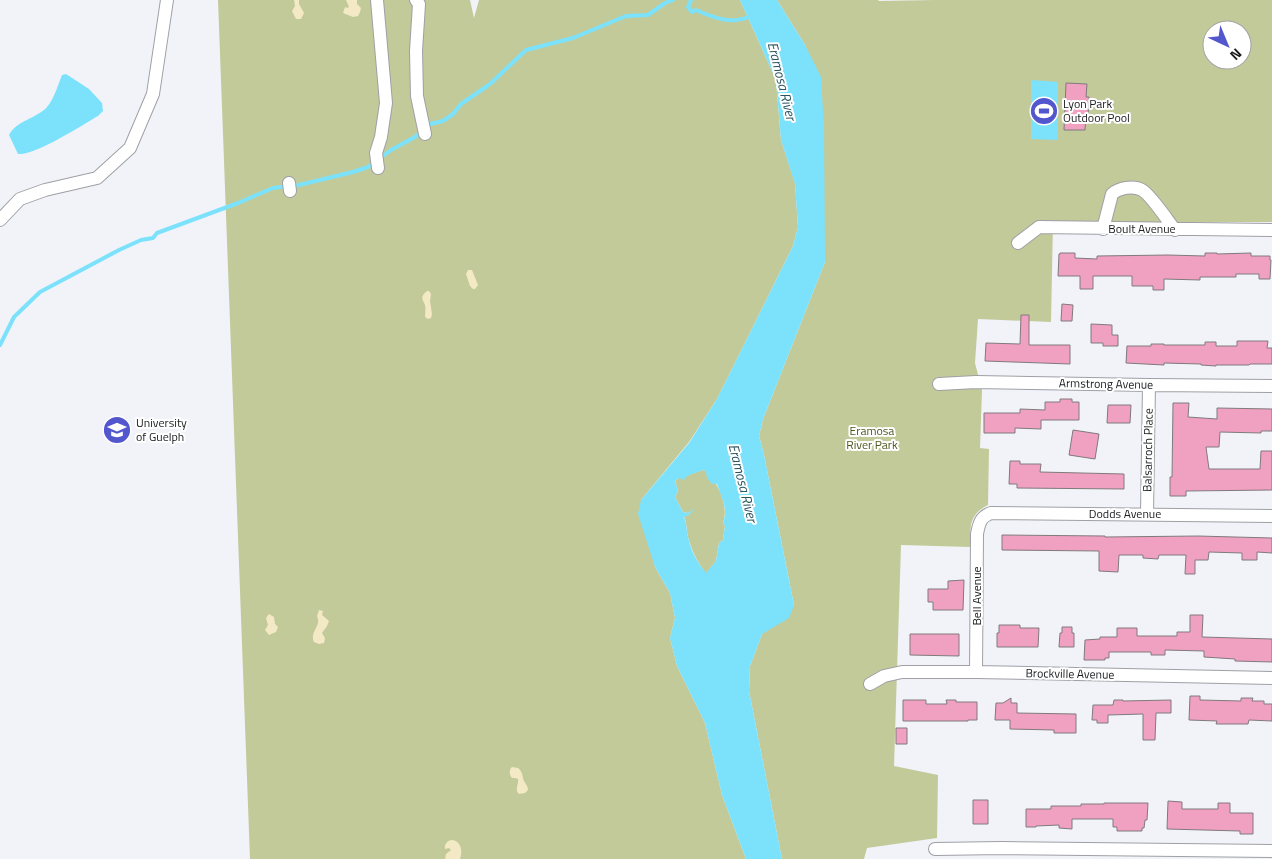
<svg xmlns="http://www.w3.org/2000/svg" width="1272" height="859" font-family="'Titillium Web',sans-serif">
<rect width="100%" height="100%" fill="#f1f3f8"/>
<path fill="#c2ca9a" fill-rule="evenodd" d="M218,0H470L474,18L479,0H740L776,80L781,140L795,183L798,227L793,246L717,399L689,442L641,500L655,567L670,593L675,618L670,638L677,666L705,723L722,795L746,859H250Z
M777,0H878L879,1L934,0H1272V222H1053L1051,322L978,319L975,363L982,390L980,448L989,449L988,505C968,515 970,527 971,547L901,545L894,766L938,775L937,838L867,848L864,859H782L749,691L750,666L762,634L794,605L764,455L759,436L763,419L825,262L805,45ZM1212,30H1242V60H1212Z
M703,470L706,471C709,476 714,479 716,484C722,494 728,511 723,522L725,526L723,540L719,543L716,561L706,574C697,561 692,552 688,537C686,529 687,523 684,516L689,515L691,511L688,513L683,512L675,497L678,491L675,481L679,478Z"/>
<path fill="#f3e9c4" d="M294,0H299V4L304,13L301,19H296L292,11L295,6Z
M346,0H357V4L361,8L360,12L358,16L353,17L343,13L345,7L347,8L349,7Z
M468,270H472L478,285L475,289H473L470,286L466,274Z
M427,291H429L431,294L430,301L432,314L431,318L428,319L425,317C425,313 426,308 425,305C422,298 420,297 427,291Z
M319,610L323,611L322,615L329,621L327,626L322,633L325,638L324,643L319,644L314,642C309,632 322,626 317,616Z
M269,614L274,617L275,624L278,627L276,632L269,635L265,630L268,625L266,618Z
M512,767L518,768C523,772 522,776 524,781C526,785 528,786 528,790L525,793L519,794C514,789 519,785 518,779L515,778H512C509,775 509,769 512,767Z
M451,840C461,840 463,851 460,859H445L446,854L451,850L449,848L445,849C444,845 447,841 451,840Z"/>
<path fill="#7ce2fc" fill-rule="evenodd" d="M740,0H777L805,45L821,77L824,129L825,262L763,419L759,436L764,455L794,605L789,618L762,634L750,666L749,691L782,859H746L722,795L705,723L677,666L670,638L675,618L670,593L655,567L638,514L641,500L689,443L717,399L793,246L798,227L795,184L781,140L776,80ZM703,470L706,471L707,478L712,484H717C721,497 729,509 723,522L725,526L723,540L719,543L716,561L706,573C697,562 691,551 688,537C686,530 687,523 684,517L689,515L695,508L688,513L683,512L675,497L678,491L675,481L679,478L684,480L687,476Z
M66,74L89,89L102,103L103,111L98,116C82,125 35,156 18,154L9,135C17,120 36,119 47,107C54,99 58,85 62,75Z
M1031,80L1058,82V140L1031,139Z"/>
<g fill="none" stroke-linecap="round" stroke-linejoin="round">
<path stroke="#7ce2fc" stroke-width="4" d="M691,0L688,7L692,12L696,10C714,18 732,25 751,16
M380,158L391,150L415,137L430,124L443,121L453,114L461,104L490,84L526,50L573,38L626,16L648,15L665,3L673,0
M0,345L14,317L40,292L119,250L141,240L153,238L157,233L238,203L273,188L299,185L353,172L368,167L375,162"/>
</g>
<path fill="#f0a0c0" stroke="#807a7c" d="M1066,83L1087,84L1086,97H1089L1088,117H1086L1085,130H1064Z
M1060,253H1075V258L1097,259V256L1168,255L1205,256V253H1217V254L1251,253V256H1270V260H1271L1270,279H1259V274H1236V277H1200V280L1164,279V290H1153V286H1132V276H1093V289H1080V276H1058L1059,254H1060Z
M1062,304L1073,305L1072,321H1061Z
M1021,315H1029V345H1070V364L985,361L986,343L1020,344Z
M1091,324L1112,325V335H1118V346H1103V343H1091Z
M1237,341H1268L1267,348H1272V364H1250L1249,365H1216V366L1201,365V364L1164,363V365L1126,363L1127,346H1151V344H1164V345H1205V342H1216V346H1237Z
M1060,399H1072V402H1079V420H1041V429L1015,428V433H984V413H1020V409L1045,410V402H1060Z
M1173,403H1189L1188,417L1217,419V408L1272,409V431H1261V433L1220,432L1219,447H1206L1209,469H1260L1261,451H1272V490L1186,491V496H1170V477H1172Z
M1108,405H1131L1130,423H1107Z
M1073,430L1099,434L1095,459L1069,455Z
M1010,461H1020V464H1041L1040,472L1124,474V489L1017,488V484H1009Z
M1002,535L1105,536V537L1198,536L1272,538V553L1257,552V560H1242V553L1209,552L1208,560H1195V574H1185L1186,555H1159L1158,559L1143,558V555H1119L1118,572L1099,571V551L1002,550Z
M964,580L963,610H933V602H928V589H948V581Z
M1190,615H1203L1202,637L1272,639V662L1235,661V659L1204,657V651L1165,650V655H1151V652H1109V658H1105V660H1084L1085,640L1100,639V637H1117V628H1137V636H1177V632H1190Z
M999,625H1020V628H1039L1038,647H997V633H999Z
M1062,627H1072V633H1074V647H1059L1060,633H1062Z
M910,634H959V656L910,655Z
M1190,696H1200V700L1241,701V698H1253L1252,701H1264V704H1272V721L1249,720L1248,724H1216L1217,721L1189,720Z
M1011,698V703H1017V713L1076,714V733H1054V730L1010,729V720H995L996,703H1003Z
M903,700H926V704H947L946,700H956V702H977V720H968V721H903Z
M1114,700H1123V701L1171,700V713H1156L1155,740H1143V714L1108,715V723H1097V720H1092L1093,705H1113Z
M896,728H907V744H896Z
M973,800H988V824H973Z
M1168,801L1182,802V809H1218V803H1230V813H1253V834H1240V831L1167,829Z
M1104,803H1148L1147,820H1145L1144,828H1142V831H1117V827H1113V819H1072V829L1059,828V825L1036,826V827H1026V809H1051V806H1081V804H1104Z"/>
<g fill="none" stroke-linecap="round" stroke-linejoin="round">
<defs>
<path id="minor" d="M377,0L386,103L381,137L376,153L378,168
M416,0L419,4L416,51L417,96L425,134
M289,183L290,191
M0,220L20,199L45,190L97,178L130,148L153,94L167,0
M1103,229L1112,194C1119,188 1133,185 1142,190C1151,195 1168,221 1175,230
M1018,243L1039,227L1272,230
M939,384L976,382L1149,385L1272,386
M1147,514L1149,385
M976,672L977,534C979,524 980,517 991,513L1272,516
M870,684L884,676L902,672H976L1272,678
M935,849L1002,848L1272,851"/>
</defs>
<use href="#minor" stroke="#9ea0a5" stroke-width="14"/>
<use href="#minor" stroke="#fff" stroke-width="12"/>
</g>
<defs>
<symbol id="stadium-disc" viewBox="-11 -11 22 22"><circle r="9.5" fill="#5357ce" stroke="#fff"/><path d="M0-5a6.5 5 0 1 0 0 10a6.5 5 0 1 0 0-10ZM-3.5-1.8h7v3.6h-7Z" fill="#fff"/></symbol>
<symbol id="university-disc" viewBox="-11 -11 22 22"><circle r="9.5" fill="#5357ce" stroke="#fff"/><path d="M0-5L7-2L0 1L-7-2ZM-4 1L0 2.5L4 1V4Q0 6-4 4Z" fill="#fff"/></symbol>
</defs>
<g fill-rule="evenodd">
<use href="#stadium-disc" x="1028" y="95" width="32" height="32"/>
<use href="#university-disc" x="101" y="414" width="32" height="32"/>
</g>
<g text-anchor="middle" stroke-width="4" stroke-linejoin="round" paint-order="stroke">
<g font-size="12" fill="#1b1c1e" stroke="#fff" text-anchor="start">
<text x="1063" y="108">Lyon Park<tspan x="1063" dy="14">Outdoor Pool</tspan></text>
<text x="136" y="427">University<tspan x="136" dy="14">of Guelph</tspan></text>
</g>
<g font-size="12" fill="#1b1c1e" stroke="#fff">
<text x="1142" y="233">Boult Avenue</text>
<text transform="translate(1106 384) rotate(1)" y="4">Armstrong Avenue</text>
<text transform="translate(1148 450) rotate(-89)" y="4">Balsarroch Place</text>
<text x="1125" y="518">Dodds Avenue</text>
<text transform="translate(977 596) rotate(-90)" y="4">Bell Avenue</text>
<text transform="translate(1070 674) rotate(1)" y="4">Brockville Avenue</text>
</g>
<g font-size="12" fill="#50571e" stroke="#fff">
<text x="872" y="435">Eramosa<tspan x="872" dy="14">River Park</tspan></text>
</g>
<g font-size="14" font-style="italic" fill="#2a5662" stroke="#fff">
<text transform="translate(782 81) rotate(76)" y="5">Eramosa River</text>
<text transform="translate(743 483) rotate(76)" y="5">Eramosa River</text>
</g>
</g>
<g transform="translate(1227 45) rotate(136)"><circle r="24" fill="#ffffff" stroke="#a4a4a5"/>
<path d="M0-4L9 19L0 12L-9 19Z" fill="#5357ce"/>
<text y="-8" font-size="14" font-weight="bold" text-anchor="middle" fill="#1b1c1e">N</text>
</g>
</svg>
